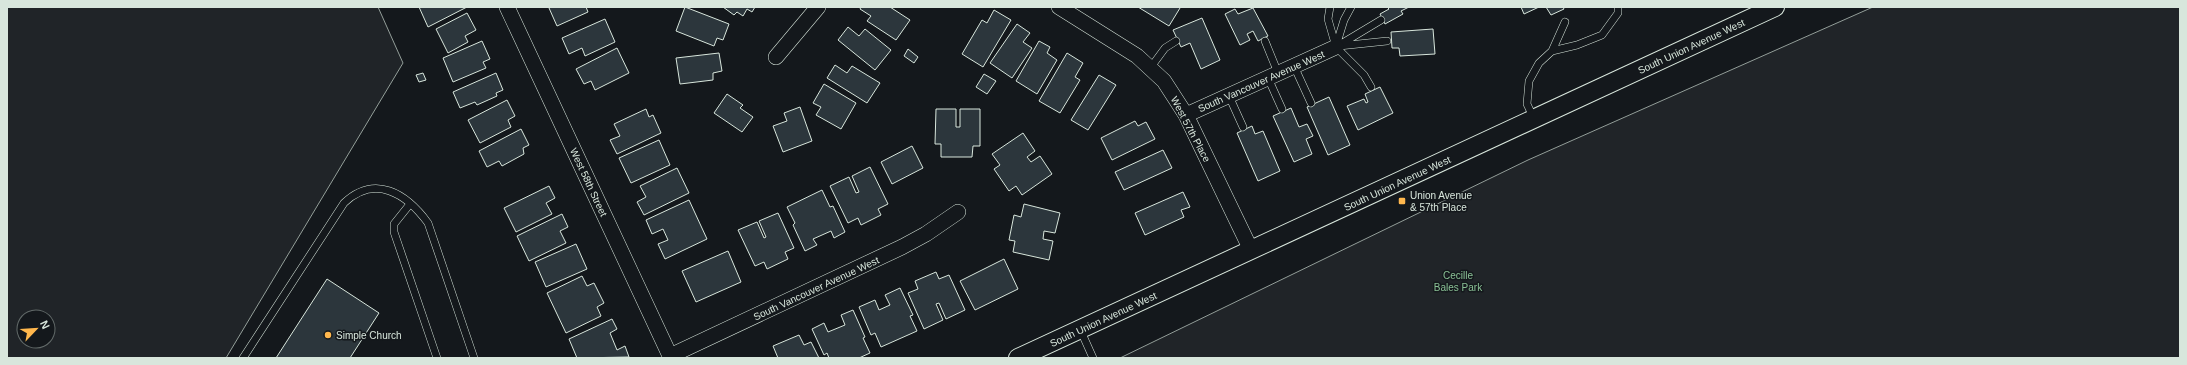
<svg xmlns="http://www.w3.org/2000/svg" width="2187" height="365" font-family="Helvetica,sans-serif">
<rect width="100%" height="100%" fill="#14181c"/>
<path fill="#202428" stroke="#939e99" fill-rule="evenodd" d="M7,7H378L403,63L226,358H7ZM24,317H48V341H24Z
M1873,7H2180V358H1120L1528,160Z"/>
<path fill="#2c363c" stroke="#d8e6dc" d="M419,7H467L428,27Z
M551,7H586L588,12L557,26L549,8Z
M685,7L729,24L723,40L717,38L714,46L676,31Z
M723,7H755L752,12L747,9L743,16L737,12L734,15Z
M861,7H890L910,20L896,40L867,21L871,16L860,9Z
M1138,7H1179L1180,8L1169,26Z
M1387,7H1409L1401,11L1403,14L1385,24L1380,14L1389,9Z
M1521,7H1539L1524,14Z
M1546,7H1563L1564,9L1551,15Z
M1253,8L1268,36L1258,41L1253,31L1247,34L1250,40L1240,45L1225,14L1235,9L1238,14Z
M994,10L1011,20L983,67L962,54L982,20L987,23Z
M467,13L476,30L465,36L468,42L448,53L436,29Z
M1202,18L1220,60L1201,69L1190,43L1181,47L1173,30Z
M605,19L615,42L585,56L582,48L569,54L562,38Z
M1017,24L1030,33L1023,42L1032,48L1012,78L990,63Z
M848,27L859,36L865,29L891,50L875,70L838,40Z
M1433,29L1435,54L1400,56L1399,48H1392L1391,32Z
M482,41L490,59L483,62L486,68L453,82L443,58Z
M1039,41L1050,47L1047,53L1057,60L1037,94L1016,81Z
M617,48L629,73L595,90L591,81L584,84L576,69Z
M908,49L918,57L914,63L904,56Z
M719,53L722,71L713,73V80L680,84L676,58Z
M1067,53L1083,63L1075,77L1080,80L1060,113L1039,101Z
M835,65L847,73L852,66L880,83L867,103L827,78Z
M423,73L426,80L419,82L416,75Z
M496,73L503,90L496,93L497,96L477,105L475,102L460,108L453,92Z
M984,74L996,81L987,94L976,87Z
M1099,75L1116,85L1088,130L1071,120Z
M824,84L856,103L841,129L816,115L821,107L813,103Z
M1380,87L1393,113L1358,130L1347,106L1364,99L1366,103L1368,102L1365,94Z
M727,94L743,105L740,108L753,117L742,132L714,113Z
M1329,97L1350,145L1328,155L1307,107Z
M507,100L515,116L508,120L511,127L480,143L468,120Z
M800,107L812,141L783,152L773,126L787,121L784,113Z
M1291,108L1299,127L1307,124L1313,136L1306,139L1312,154L1294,162L1273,116Z
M646,109L649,117L653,115L661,133L617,154L610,140L620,136L614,124Z
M936,109H956V127H960V109H980V146H973L972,157H941V144H935Z
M1135,121L1138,126L1146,122L1155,139L1112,160L1101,138Z
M1252,126L1255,134L1263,131L1280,171L1258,181L1237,133Z
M521,129L529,145L523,148L524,154L502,166L499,161L487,167L479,151Z
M1023,133L1035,151L1027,157L1031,162L1040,156L1052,174L1022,195L1016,186L1009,191L994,169L1000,165L992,154Z
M659,140L670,165L631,183L619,158Z
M912,146L923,168L892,184L881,162Z
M1163,150L1172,168L1124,190L1115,172Z
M870,167L888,204L878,209L881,215L861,225L858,218L848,223L830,186L849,177L856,193L859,192L852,176Z
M677,168L689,193L644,215L637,202L646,197L640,186Z
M549,186L555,198L546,203L552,214L516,232L504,208Z
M822,190L830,207L833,206L845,232L834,238L831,231L813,239L817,245L805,251L793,225L795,223L787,207Z
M1183,192L1190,207L1181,210L1184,217L1145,235L1135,213Z
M689,200L707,239L665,259L658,244L668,240L663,229L652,234L646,220Z
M1024,204L1060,213L1055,233L1044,231L1043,239L1053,241L1049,260L1013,252L1015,241L1009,240L1014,215L1021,217Z
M778,213L794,248L785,252L788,259L767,269L764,262L755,266L738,230L757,222L764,238L766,237L759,221Z
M562,214L568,227L560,231L566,243L529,261L517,236Z
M576,244L587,269L546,287L535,262Z
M728,251L741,282L696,302L682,271Z
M1004,259L1018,289L975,310L960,281Z
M936,272L939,279L949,275L965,310L946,319L939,303L936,304L943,320L924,329L908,293L918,289L915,281Z
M582,276L587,286L594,283L604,303L597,307L601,316L566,333L547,293Z
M327,279L379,313L350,358H276Z
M900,288L913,315L910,316L917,331L881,347L875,333L871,335L859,307L875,300L879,310L890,305L885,295Z
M853,310L865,337L863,338L870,353L859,358H829L827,353L824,355L812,329L824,323L828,332L845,325L841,315Z
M612,319L617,329L610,333L617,350L625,346L629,357L577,358L569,339Z
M799,335L804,345L811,342L819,358H778L773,346Z"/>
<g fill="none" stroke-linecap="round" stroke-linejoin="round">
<defs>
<path id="service" d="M1330,7L1328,19L1336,47L1364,75L1371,87
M1265,41L1278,73
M1336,46L1344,20L1351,7
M1339,46L1387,41
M1336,47L1381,20
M1552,51L1565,22
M1294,66L1311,103
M1151,67L1165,48L1176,41
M1268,78L1282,109
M1229,96L1243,127
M1534,119L1527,104L1529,81L1539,63L1552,51L1577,45L1602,35L1618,13V7
M410,204L394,224V232L437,358
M1080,329L1093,358
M243,358L344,203C375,174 406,193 428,223L474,358"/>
<path id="minor" d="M507,7L671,358
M1059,7L1137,56L1164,81L1186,115L1251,250
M776,57L818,7
M1186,115L1336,47
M670,356L902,247L926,234L958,212"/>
<path id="tertiary" d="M1018,358L1775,7"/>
</defs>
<use href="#service" stroke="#d8e6dc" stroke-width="8"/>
<use href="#minor" stroke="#d8e6dc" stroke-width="16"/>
<use href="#tertiary" stroke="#d8e6dc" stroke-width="20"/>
<use href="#service" stroke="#14181c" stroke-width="7"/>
<use href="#minor" stroke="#14181c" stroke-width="15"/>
<use href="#tertiary" stroke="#14181c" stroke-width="18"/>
</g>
<g fill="#ffb74d" stroke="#14181c" stroke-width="1.5">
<rect x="1398" y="197" width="8" height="8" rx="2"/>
<circle cx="328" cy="335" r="4"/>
</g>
<g text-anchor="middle" stroke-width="3" stroke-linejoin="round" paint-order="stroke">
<g font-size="10" fill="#d8e6dc" stroke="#14181c">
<text transform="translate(1691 46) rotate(-25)" y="4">South Union Avenue West</text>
<text transform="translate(1261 81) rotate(-24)" y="4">South Vancouver Avenue West</text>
<text transform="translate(1191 129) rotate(62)" y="4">West 57th Place</text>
<text transform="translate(589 182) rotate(65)" y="4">West 58th Street</text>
<text transform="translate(1397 183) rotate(-25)" y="4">South Union Avenue West</text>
<text transform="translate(816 288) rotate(-25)" y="4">South Vancouver Avenue West</text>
<text transform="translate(1103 319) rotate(-25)" y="4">South Union Avenue West</text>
</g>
<g font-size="10" fill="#d8e6dc" stroke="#14181c" text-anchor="start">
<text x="1410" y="199">Union Avenue<tspan x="1410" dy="12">&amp; 57th Place</tspan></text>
<text x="336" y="339">Simple Church</text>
</g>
<g font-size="10" fill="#8ac095" stroke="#14181c">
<text x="1458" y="279">Cecille<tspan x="1458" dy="12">Bales Park</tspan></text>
</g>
</g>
<rect width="2187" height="365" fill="none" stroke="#d8e6dc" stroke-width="16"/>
<g transform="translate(36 329) rotate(65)"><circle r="19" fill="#14181c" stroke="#626a69"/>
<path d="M0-3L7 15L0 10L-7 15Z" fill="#ffb74d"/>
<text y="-6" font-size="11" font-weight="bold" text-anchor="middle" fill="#d8e6dc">N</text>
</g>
</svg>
